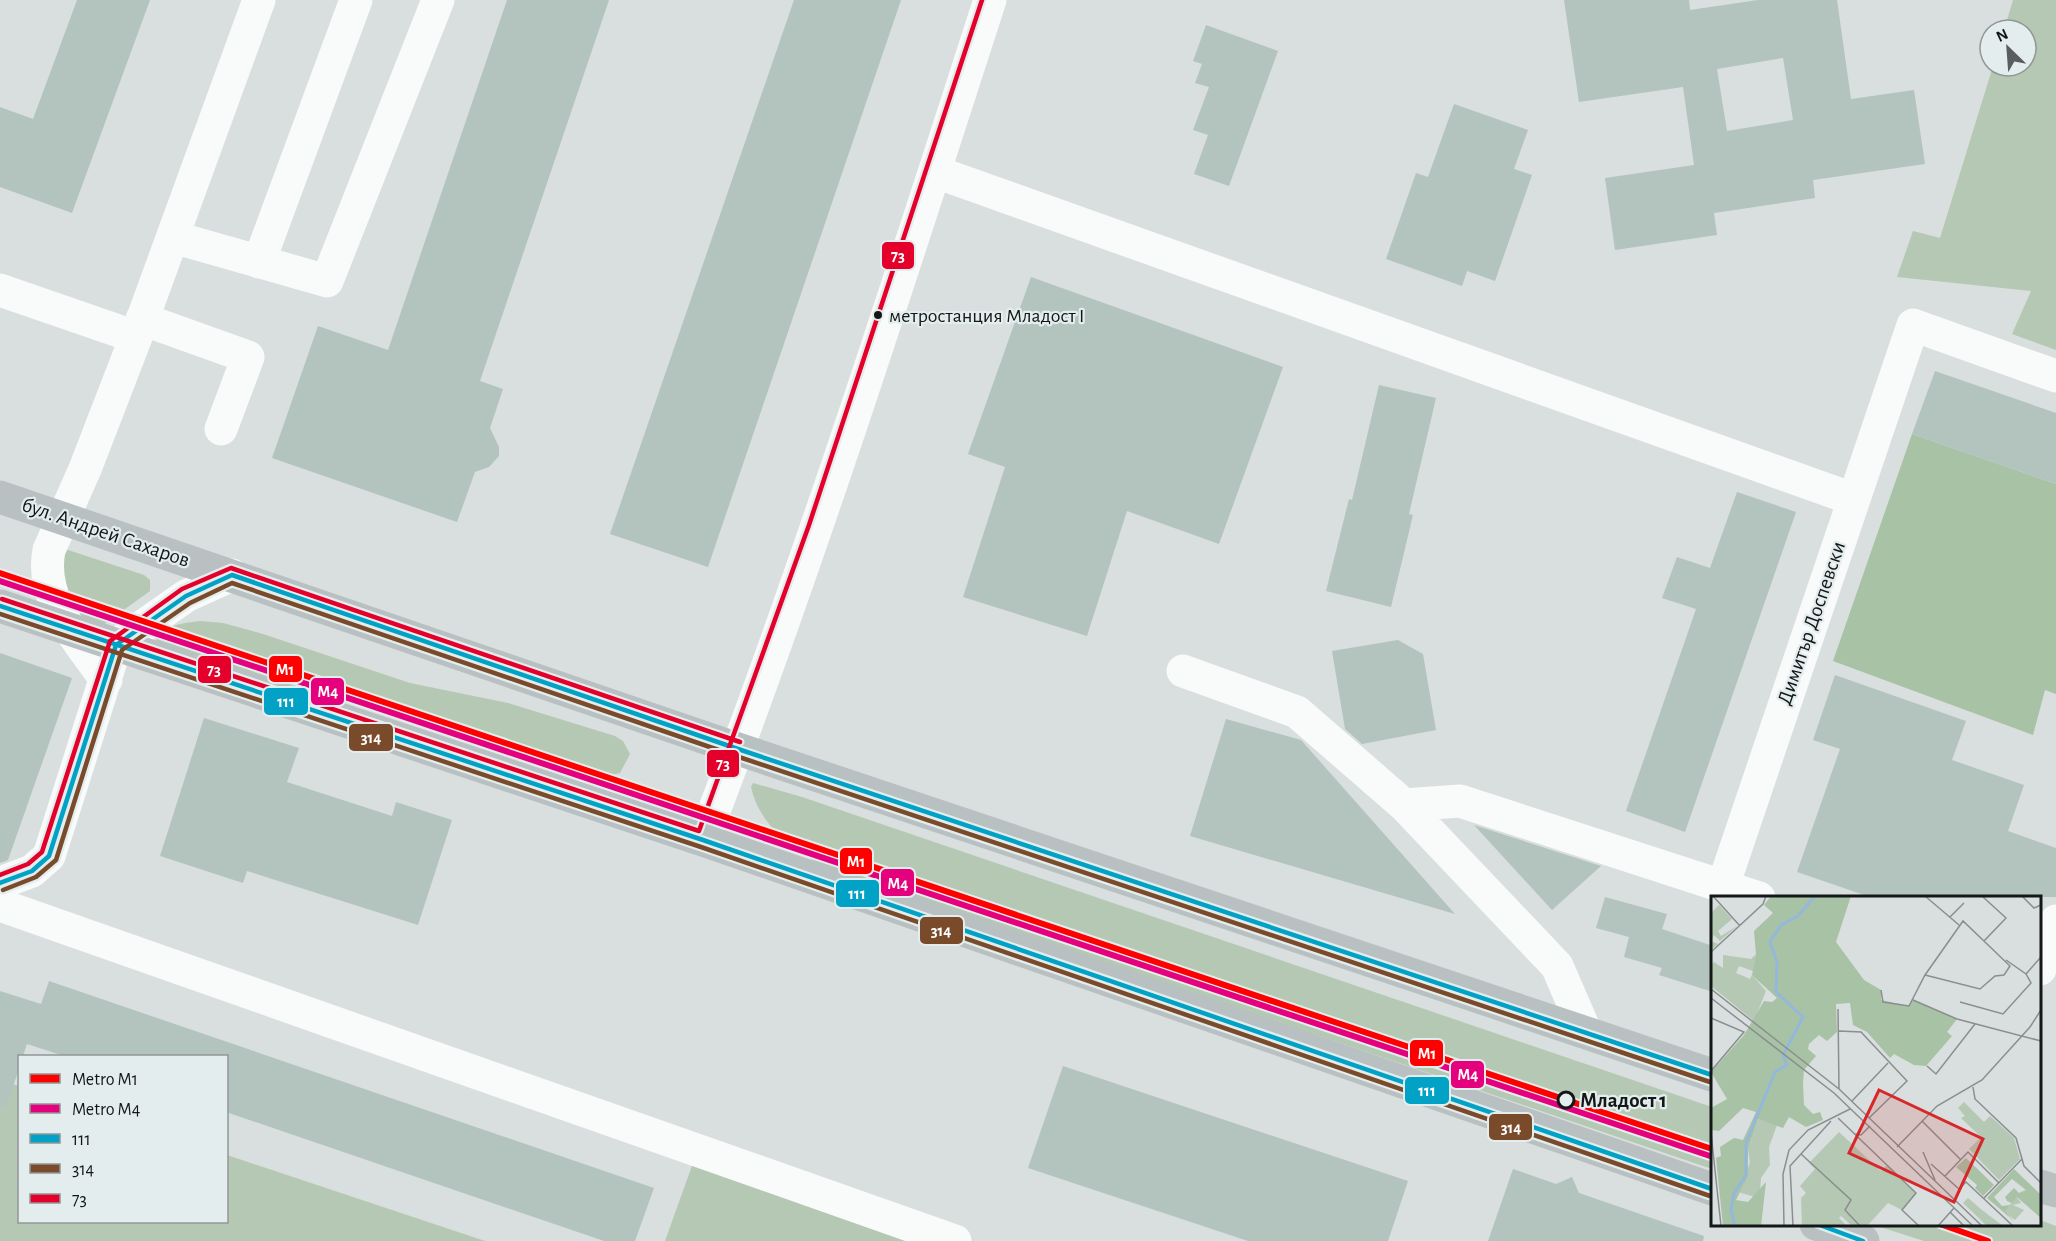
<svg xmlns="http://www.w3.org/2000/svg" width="2056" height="1241" font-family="'Alegreya Sans',sans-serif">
<rect width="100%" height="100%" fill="#d9dede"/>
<path fill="#b5c8b3" d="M2013,0H2056V350L2012,334L2031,291L1897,277L1913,231L1940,238L1993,66H2026V30H2004Z
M65,549L144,575L150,580V591L97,629L75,611L62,576Z
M200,621L223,623L263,634L410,683L508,703L615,736L623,741L630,754L620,773L612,775L602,773L421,718L270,680L156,641C161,625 185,623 200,621Z
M753,783L802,797L1712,1107V1169L832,871C796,852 760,828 751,787Z
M0,1080L19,1086L20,1222H226L227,1155L485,1241H0Z
M698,1149L955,1241H665Z
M2040,1220L2056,1226V1241H1924L1874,1225L2040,1224Z"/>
<path fill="#a8c2a5" d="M1912,434L2056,484V694L2045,690L2033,735L1833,661Z"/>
<path fill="#b3c4bf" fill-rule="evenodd" d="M77,0H150L72,213L0,187V107L33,119Z
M507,0H609L480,381L503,389L490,428L499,447V456L489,467L475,472L457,522L272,458L318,326L388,350Z
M794,0H901L708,567L610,534Z
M1564,0H1689L1690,10L1758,0H1837L1851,99L1914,90L1925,164L1813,180L1815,198L1714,213L1717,235L1615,250L1605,178L1694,165L1683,87L1579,102ZM1783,58L1793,120L1727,131L1717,69Z
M1206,25L1278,51L1229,186L1194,174L1208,135L1193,130L1209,87L1195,83L1202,64L1193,61Z
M1454,104L1528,130L1514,169L1532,175L1495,281L1467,271L1462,286L1386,259L1416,173L1428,177Z
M1031,277L1283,367L1219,544L1127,511L1087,636L963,597L1005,467L968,454Z
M1935,371L2056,413V484L1912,434Z
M1379,385L1436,398L1409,514L1413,515L1391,607L1326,591L1349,499L1352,500Z
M1737,492L1796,512L1685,832L1626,811L1696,609L1662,598L1677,557L1710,568Z
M1398,640L1423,654L1436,730L1362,744L1345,729L1332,651Z
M0,653L72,678L8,860L0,863Z
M1835,675L1966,721L1952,760L2024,785L2008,831L2056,848V897H1870L1797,872L1840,749L1813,740Z
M204,718L299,748L287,782L392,816L396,802L452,820L418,925L247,871L243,883L160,856Z
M1226,719L1301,740L1455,914L1190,836Z
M1474,825L1601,866L1552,910Z
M1605,897L1667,914L1662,929L1713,946V992L1659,975L1662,968L1624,957L1629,937L1596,928Z
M49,981L654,1188L635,1241H604L226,1112V1056H64L27,1044L23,1056H20V1066L6,1107L0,1106V991L41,1004Z
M1063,1066L1408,1181L1388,1241H1248L1028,1168Z
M1513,1169L1556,1184L1572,1177L1579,1193L1704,1236L1703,1241H1488Z"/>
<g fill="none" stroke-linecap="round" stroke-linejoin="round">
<path stroke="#f9fafa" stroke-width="33" d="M936,172L1853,499
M173,237L327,281L438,0
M259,262L356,0
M0,290L136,337
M142,319L248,357L221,429
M1183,671L1297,712L1404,805L1557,966L1586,1033
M106,680C79,640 39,601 49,550L85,469L136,337L259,0
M1404,805L1460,801L1759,898
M703,840C809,564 899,281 990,0
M0,883L32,871L49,856L116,645L186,596L232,575
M1723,886L1913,325L2056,376
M0,905L955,1241
M2040,969L2056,921"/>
<path stroke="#b8c0c2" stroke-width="33" d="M0,497L738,749L1712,1075
M0,606L703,840L1712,1189
M2040,1186L2056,1191
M1816,1224L1863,1241"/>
<defs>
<path id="bus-1" d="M0,606L703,840L1712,1189
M0,883L32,871L49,856L116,645L186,596L232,575L738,749L1712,1075
M1817,1224L1863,1241"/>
<path id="bus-2" d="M0,614L701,847L1710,1196
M3,890L36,877L56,860L122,650L190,603L232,583L736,756L1710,1082"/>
<path id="bus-3" d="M2,599L699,831L809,525L982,0
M0,875L28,864L42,852L110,641L182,589L231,568L740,742"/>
</defs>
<use href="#bus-1" stroke="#e4eded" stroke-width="9"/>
<use href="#bus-2" stroke="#e4eded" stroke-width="9"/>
<use href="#bus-3" stroke="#e4eded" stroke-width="9"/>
<use href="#bus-1" stroke="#01a2c5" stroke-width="4.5"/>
<use href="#bus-2" stroke="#7a4b2a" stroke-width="4.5"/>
<use href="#bus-3" stroke="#e4002b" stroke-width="4.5"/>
<defs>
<path id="metro-1" d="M0,573L1712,1149
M1940,1224L1988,1241"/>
<path id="metro-2" d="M0,581L1710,1156"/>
</defs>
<use href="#metro-1" stroke="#e4eded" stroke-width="10"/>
<use href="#metro-2" stroke="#e4eded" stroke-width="10"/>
<use href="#metro-1" stroke="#f00" stroke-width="6"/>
<use href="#metro-2" stroke="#e5007d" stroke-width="6"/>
</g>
<circle fill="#141717" stroke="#e4eded" stroke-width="2" cx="878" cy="315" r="5"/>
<circle fill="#e4eded" stroke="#141717" stroke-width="3" cx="1566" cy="1100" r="8"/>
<g text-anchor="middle" stroke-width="4.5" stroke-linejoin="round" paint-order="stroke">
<g font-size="20" fill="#141717" stroke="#e4eded" text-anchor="start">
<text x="889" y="322">метростанция Младост I</text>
</g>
<g font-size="21" fill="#141717" stroke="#e4eded">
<text transform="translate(106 532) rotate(19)" y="7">бул. Андрей Сахаров</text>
<text transform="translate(1811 623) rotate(-71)" y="7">Димитър Доспевски</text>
</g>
<g font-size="21" font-weight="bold" fill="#141717" stroke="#e4eded" text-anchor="start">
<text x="1580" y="1107">Младост 1</text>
</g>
</g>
<g transform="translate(1711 896)">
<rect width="330" height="330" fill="#d9dede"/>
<path d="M8,9L21,23L7,35L10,40L26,30L9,45L3,39L0,45L7,48L1,53H0V17ZM45,58L42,75L28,70L25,77L39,83L41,79L55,95L43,125L0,90V69L3,66L12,72V59L40,63ZM253,206L273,226L279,220L303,242L309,263L288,284L258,253L270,241L250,222L254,220L247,212ZM47,223L66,229L58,251L59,269L50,282L49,297L44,301L27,296L32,289L39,266L37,253ZM128,236L170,275L176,269L205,297L191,314L177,307L156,330H141L130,320L128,322L136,330H91L90,302L95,297L89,290L104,273L98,267ZM306,301L310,307L302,309L313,314L304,324L293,315ZM257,302L271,314L292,330H276L252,307Z" fill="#b5c8b3"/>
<path d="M60,0H140L125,46L153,84L170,94V104L197,110L202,104L246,123L236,136L241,140L215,170L203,169L183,158L179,162L156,136L142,129L139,107L125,108L126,136L116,145L108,139L98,148L97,153L105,160L93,174L92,187L93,209L102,218L109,216L112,224L95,231L78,221L72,232L47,223L37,253V280L25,304L37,306L55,286L50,330H12L5,262L10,260L9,251L23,242L32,244L45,216L32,212L8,235L1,234L0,212L16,203L0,176L33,139L53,105L61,106L66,102L41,79L45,58L43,35L62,17L53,9ZM255,262L283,289L272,300L264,292L266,289L245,271ZM303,273L330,299V322L306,301L301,307L296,305L294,301L303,292L308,297L315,294L301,283L283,301L291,310L299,309L294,315L303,325L276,302Z" fill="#a8c2a5"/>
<path fill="none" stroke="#94b8da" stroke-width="3" d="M24,330L20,314L23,297L35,279V247L64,176L76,169L72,159L92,121L65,96L66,66L59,46L70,29L87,20L104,0"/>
<path fill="none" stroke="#8a8e8e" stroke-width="1.5" d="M2,0L29,30M214,0L248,29M271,0L295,22L273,45M311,0L323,12L330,9M239,21L253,7M0,56L52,8L55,0M315,78L330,61M0,93L128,193L271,330M170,94L172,106L198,110L214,79L252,25L299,70L293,79L284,80L269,93L214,79M0,102L123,197L262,330M202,104L246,123L330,145M249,106L292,118L320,87L315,78L295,64M127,113L128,193M0,122L33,136L0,175M128,135L150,136L196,185L158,222M216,170L225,178L264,128M262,191L264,203L305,242L313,270L330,287M141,205L177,167M127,222L205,297L191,314L208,330M211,225L250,264M0,237L10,330M144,238L150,239L159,230M186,251L226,210L271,184L319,131L330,114M212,256L224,284M90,258L140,304L134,314L149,330M220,268L248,293L255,286L302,330M234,280L257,256L288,287M273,302L311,263M239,316L253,330M73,330L72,278L78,254L97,234L139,213M82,330L79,270L120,225M227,330L243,312"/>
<path fill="#d62828" fill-opacity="0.15" stroke="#d62828" stroke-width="3" d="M168,194L272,243L243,306L138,257Z"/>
<rect width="330" height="330" fill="none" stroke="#141717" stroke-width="3"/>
</g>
<g stroke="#e4eded" stroke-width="2">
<rect x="881" y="241" width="34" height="29" rx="6" fill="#e4002b"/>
<rect x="268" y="655" width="35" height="28" rx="6" fill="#f00"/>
<rect x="197" y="655" width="35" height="29" rx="6" fill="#e4002b"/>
<rect x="310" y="677" width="35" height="29" rx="6" fill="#e5007d"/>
<rect x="263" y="687" width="46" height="29" rx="6" fill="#01a2c5"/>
<rect x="348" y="723" width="46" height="29" rx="6" fill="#7a4b2a"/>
<rect x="706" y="749" width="34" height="29" rx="6" fill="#e4002b"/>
<rect x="839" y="847" width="34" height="28" rx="6" fill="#f00"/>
<rect x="880" y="868" width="35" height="29" rx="6" fill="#e5007d"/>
<rect x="835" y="879" width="45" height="29" rx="6" fill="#01a2c5"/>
<rect x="919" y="916" width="45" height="29" rx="6" fill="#7a4b2a"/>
<rect x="1409" y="1039" width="35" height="28" rx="6" fill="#f00"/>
<rect x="1450" y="1060" width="35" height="29" rx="6" fill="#e5007d"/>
<rect x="1404" y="1076" width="46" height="29" rx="6" fill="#01a2c5"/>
<rect x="1488" y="1113" width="45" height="28" rx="6" fill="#7a4b2a"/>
</g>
<g font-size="16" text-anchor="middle" font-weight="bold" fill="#fff">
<text x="898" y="261">73</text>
<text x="285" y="675">M1</text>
<text x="214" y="675">73</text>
<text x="328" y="697">M4</text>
<text x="286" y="707">111</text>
<text x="371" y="743">314</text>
<text x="723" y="769">73</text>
<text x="856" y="867">M1</text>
<text x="898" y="889">M4</text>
<text x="857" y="899">111</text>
<text x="941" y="936">314</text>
<text x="1427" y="1059">M1</text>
<text x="1468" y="1080">M4</text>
<text x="1427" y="1096">111</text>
<text x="1511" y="1133">314</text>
</g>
<rect x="18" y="1055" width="210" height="168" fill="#e4eded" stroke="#919797" stroke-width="1.5"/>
<rect x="30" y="1074" width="30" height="9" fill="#ff0000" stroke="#919797" stroke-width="1.5"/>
<text x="72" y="1085" font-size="18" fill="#141717">Metro M1</text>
<rect x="30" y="1104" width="30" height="9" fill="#e5007d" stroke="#919797" stroke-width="1.5"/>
<text x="72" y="1115" font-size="18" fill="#141717">Metro M4</text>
<rect x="30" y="1134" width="30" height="9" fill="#01a2c5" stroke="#919797" stroke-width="1.5"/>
<text x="72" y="1145" font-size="18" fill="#141717">111</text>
<rect x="30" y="1164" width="30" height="9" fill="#7a4b2a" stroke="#919797" stroke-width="1.5"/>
<text x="72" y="1175" font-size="18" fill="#141717">314</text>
<rect x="30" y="1194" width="30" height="9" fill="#e4002b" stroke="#919797" stroke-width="1.5"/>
<text x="72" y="1205" font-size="18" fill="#141717">73</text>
<g transform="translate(2008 48) rotate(335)"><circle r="28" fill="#e4eded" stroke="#919797" stroke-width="1.5"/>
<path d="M0-4.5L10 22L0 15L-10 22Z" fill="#595d5d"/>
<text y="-9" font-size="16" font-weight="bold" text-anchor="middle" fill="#141717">N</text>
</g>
</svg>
